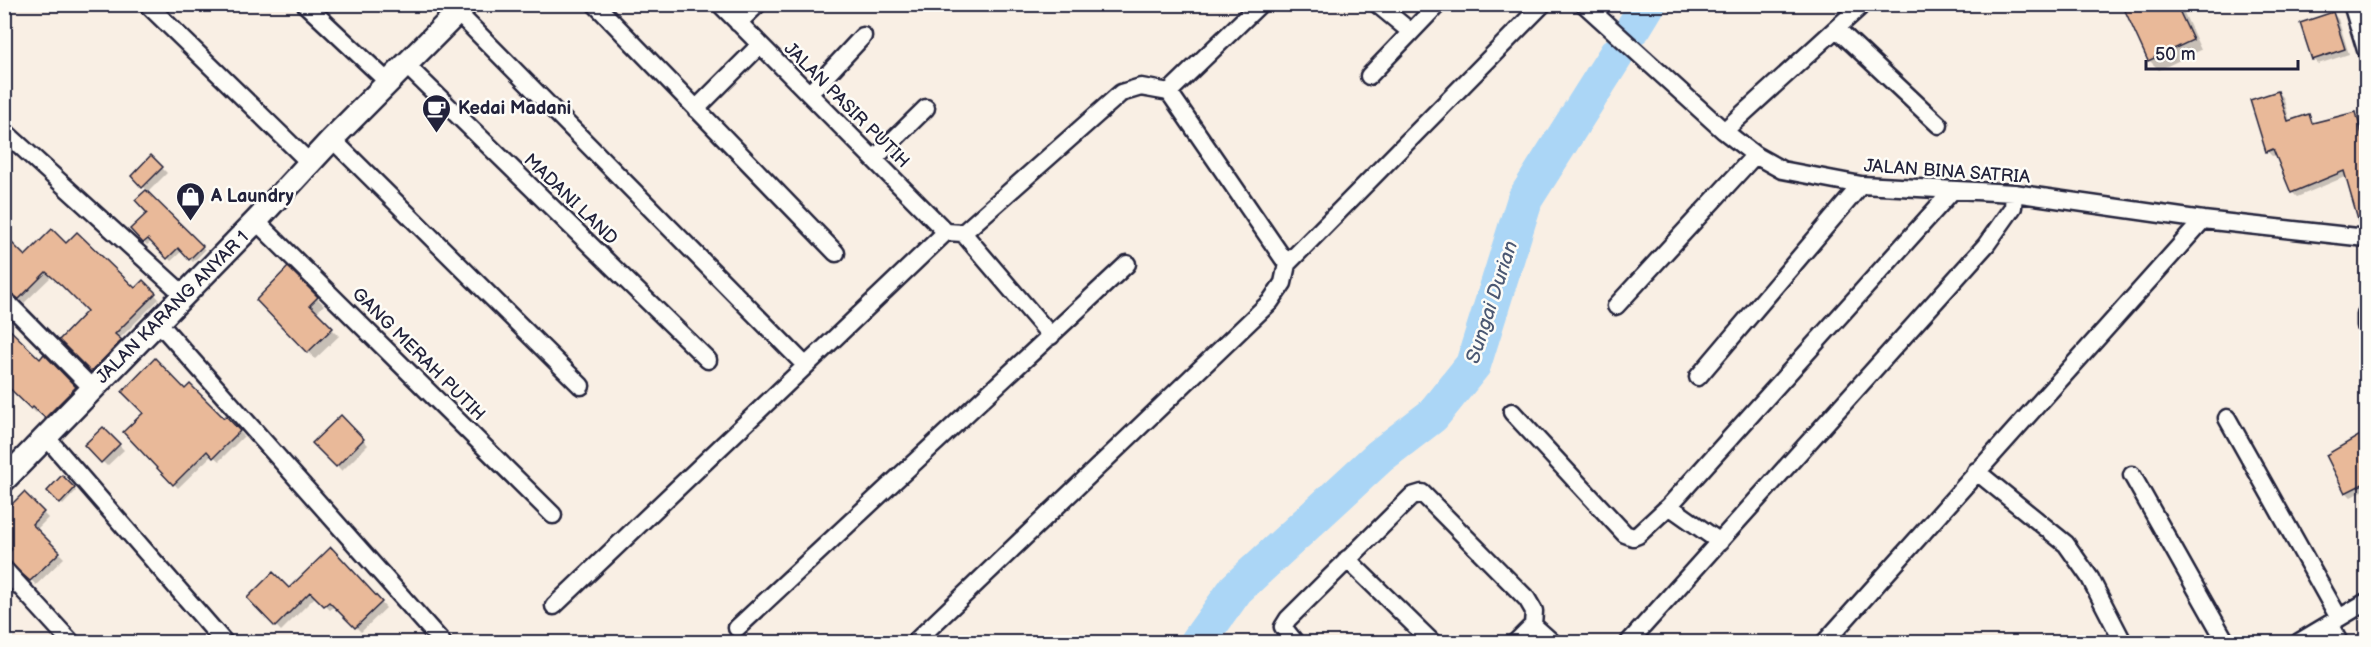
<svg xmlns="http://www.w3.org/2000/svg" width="2371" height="647" font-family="'Balsamiq Sans',sans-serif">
<rect width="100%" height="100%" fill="#f9efe4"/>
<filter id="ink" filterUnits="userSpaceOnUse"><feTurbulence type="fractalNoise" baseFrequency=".0167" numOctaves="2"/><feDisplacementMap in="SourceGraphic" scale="12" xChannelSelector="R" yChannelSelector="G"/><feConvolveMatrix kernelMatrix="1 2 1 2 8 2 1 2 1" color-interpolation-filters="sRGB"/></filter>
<g filter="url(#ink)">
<path fill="#0003" d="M2124,4H2180L2201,50L2159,70L2149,60Z
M2333,14L2338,19L2349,54L2318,64L2313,59Z
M2278,92L2283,97L2290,121L2309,116L2315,124L2356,114L2361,119L2366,141V228L2360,223L2347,176L2297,197L2292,192L2277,155L2272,156L2267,151Z
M151,157L167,173L147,193L205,250L193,262L182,251L171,261L152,241L147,245L132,229L149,213L137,200L147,190L133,176Z
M66,245L135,290L143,282L159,299L119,339L125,345L96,375L61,340L89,311L52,276L24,303L12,293L25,258Z
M288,269L324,305L316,313L339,336L315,359L258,300Z
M44,357L80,393L51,422L39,410L36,413L4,381Z
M185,391L224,420L226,418L244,436L219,461L212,455L178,488L125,432Z
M341,417L368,445L342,471L314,443Z
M103,429L124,450L107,466L86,445Z
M2366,433V489L2351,497L2346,492Z
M62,477L76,491L63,505L49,491Z
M24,494L48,518L36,530L64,558L36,585L17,566L4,560L14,549Z
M331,549L386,608L361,632L335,606L330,610L316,596L281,631L249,598L289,590Z
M126,635L134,642H119Z"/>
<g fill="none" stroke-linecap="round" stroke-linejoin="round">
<path stroke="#abd6f6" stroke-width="36" d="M1634,27L1648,4
M1198,642L1236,589L1380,456L1432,416L1473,365L1525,199L1616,55"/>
</g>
<path fill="#e9b999" stroke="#22223b" stroke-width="1.5" d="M2122,4H2176L2193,40L2148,61Z
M2333,12L2345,49L2312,60L2300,23Z
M2278,91L2288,121L2309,114L2312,123L2356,112L2367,153V227H2360L2344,171L2291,193L2273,149L2266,152L2250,100Z
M151,155L163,167L142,188L131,176Z
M146,190L203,246L189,260L178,248L167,259L148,239L143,243L130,229L147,213L135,200Z
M52,229L66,243L77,232L135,288L143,280L156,293L115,334L122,340L91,372L59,340L87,311L61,285L46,272L19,299L4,289V235L25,256Z
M288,267L318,297L310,305L333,328L307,353L256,300Z
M4,324L40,359L44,354L76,387L45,418L33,407L31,409L4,383Z
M155,358L185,389L190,384L224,418L226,416L240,431L213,458L207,451L173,485L123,432L143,413L122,392Z
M341,415L364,439L336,467L312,443Z
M103,427L120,444L101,463L84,445Z
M2367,431V482L2345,493L2326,455Z
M62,475L75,488L60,504L47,491Z
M24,492L44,512L32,524L60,552L30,581L4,558L12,549L4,542V512Z
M331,547L382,602L355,628L329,602L324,606L310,592L275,627L247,598L273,572L289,588Z"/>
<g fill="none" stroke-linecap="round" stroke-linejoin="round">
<defs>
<path id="minor" d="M147,4L310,163
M305,4L389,83
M595,4L836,253
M720,4L946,232
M1377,4L1411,32
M1584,4L1724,131L1755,155L1782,170L1861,185L2014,193L2203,220L2366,238
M2352,4L2366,50
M458,13L805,365
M738,23L758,4
M1837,29L1939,125
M406,65L708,360
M1369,76L1438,4
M1169,92L1260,4
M809,94L863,36
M696,109L760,45
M4,131L184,295
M1724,131L1863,4
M332,139L581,386
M874,159L926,108
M256,221L553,515
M963,233L1051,336
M1287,264L1543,4
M4,299L92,388
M1616,306L1755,155
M2366,314V326
M158,322L442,642
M1698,377L1861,185
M1512,412L1625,534L1633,537L1638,535L1669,506L1953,190
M2227,418L2339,618
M47,438L224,642
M1976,471L2066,544L2090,578L2123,642
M2132,475L2226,642
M1669,506L1720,542
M1347,559L1432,642
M4,569L71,642
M554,606L946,232L963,233L1121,93L1141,87L1169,92L1287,264L1283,283L1270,302L915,642
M2329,624L2339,642
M737,628L1127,264
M1295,642L1283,627L1288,619L1412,496L1422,493L1527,599L1534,611L1533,625L1552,642
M1516,642L1533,625
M1629,642L1986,245L2013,207L2014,193
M1825,642L2203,220
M2299,642L2366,602"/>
<path id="secondary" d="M4,480L256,221L332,139L466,4"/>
</defs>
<use href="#minor" stroke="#22223b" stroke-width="21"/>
<use href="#secondary" stroke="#22223b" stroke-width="27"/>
<use href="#minor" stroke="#fdfcf7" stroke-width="16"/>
<use href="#secondary" stroke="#fdfcf7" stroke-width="22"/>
</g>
</g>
<defs>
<symbol id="cafe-pin" viewBox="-11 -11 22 30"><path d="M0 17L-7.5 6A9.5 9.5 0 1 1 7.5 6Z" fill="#22223b" stroke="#fdfcf7"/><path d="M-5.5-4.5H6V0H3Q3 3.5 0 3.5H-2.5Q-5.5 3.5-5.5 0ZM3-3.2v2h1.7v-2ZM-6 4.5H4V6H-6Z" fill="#fff"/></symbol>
<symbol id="shop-pin" viewBox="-11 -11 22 30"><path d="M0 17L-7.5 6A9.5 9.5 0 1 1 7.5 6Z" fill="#22223b" stroke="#fdfcf7"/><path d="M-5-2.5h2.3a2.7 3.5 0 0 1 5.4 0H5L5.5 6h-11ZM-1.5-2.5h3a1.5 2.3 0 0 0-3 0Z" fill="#fff"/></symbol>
</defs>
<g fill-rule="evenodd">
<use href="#cafe-pin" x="420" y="92" width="33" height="45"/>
<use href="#shop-pin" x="174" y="180" width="33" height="45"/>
</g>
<g text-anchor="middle" stroke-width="5" stroke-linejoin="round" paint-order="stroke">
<g font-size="18" fill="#22223b" stroke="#fdfcf7">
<text transform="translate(847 105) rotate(45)" y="6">JALAN PASIR PUTIH</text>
<text transform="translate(1947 171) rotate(4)" y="6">JALAN BINA SATRIA</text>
<text transform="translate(571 199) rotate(44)" y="6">MADANI LAND</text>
<text transform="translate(172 307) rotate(-45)" y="6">JALAN KARANG ANYAR 1</text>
<text transform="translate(419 354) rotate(45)" y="6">GANG MERAH PUTIH</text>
</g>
<g font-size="18" font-weight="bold" fill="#22223b" stroke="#fdfcf7" text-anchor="start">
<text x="458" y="114">Kedai Madani</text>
<text x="211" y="202">A Laundry</text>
</g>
<g font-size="20" font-style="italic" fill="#4b5873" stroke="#fdfcf7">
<text transform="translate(1491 302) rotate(-72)" y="7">Sungai Durian</text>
</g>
</g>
<rect width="2371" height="647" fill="none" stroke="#fdfcf7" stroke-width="24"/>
<rect x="12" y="12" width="2347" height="623" fill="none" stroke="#22223b" stroke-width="2" filter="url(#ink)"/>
<path d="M2146 60v9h152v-9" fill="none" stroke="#22223b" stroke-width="3"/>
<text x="2155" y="60" font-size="18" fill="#22223b" stroke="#fdfcf7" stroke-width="4.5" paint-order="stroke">50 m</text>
</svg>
